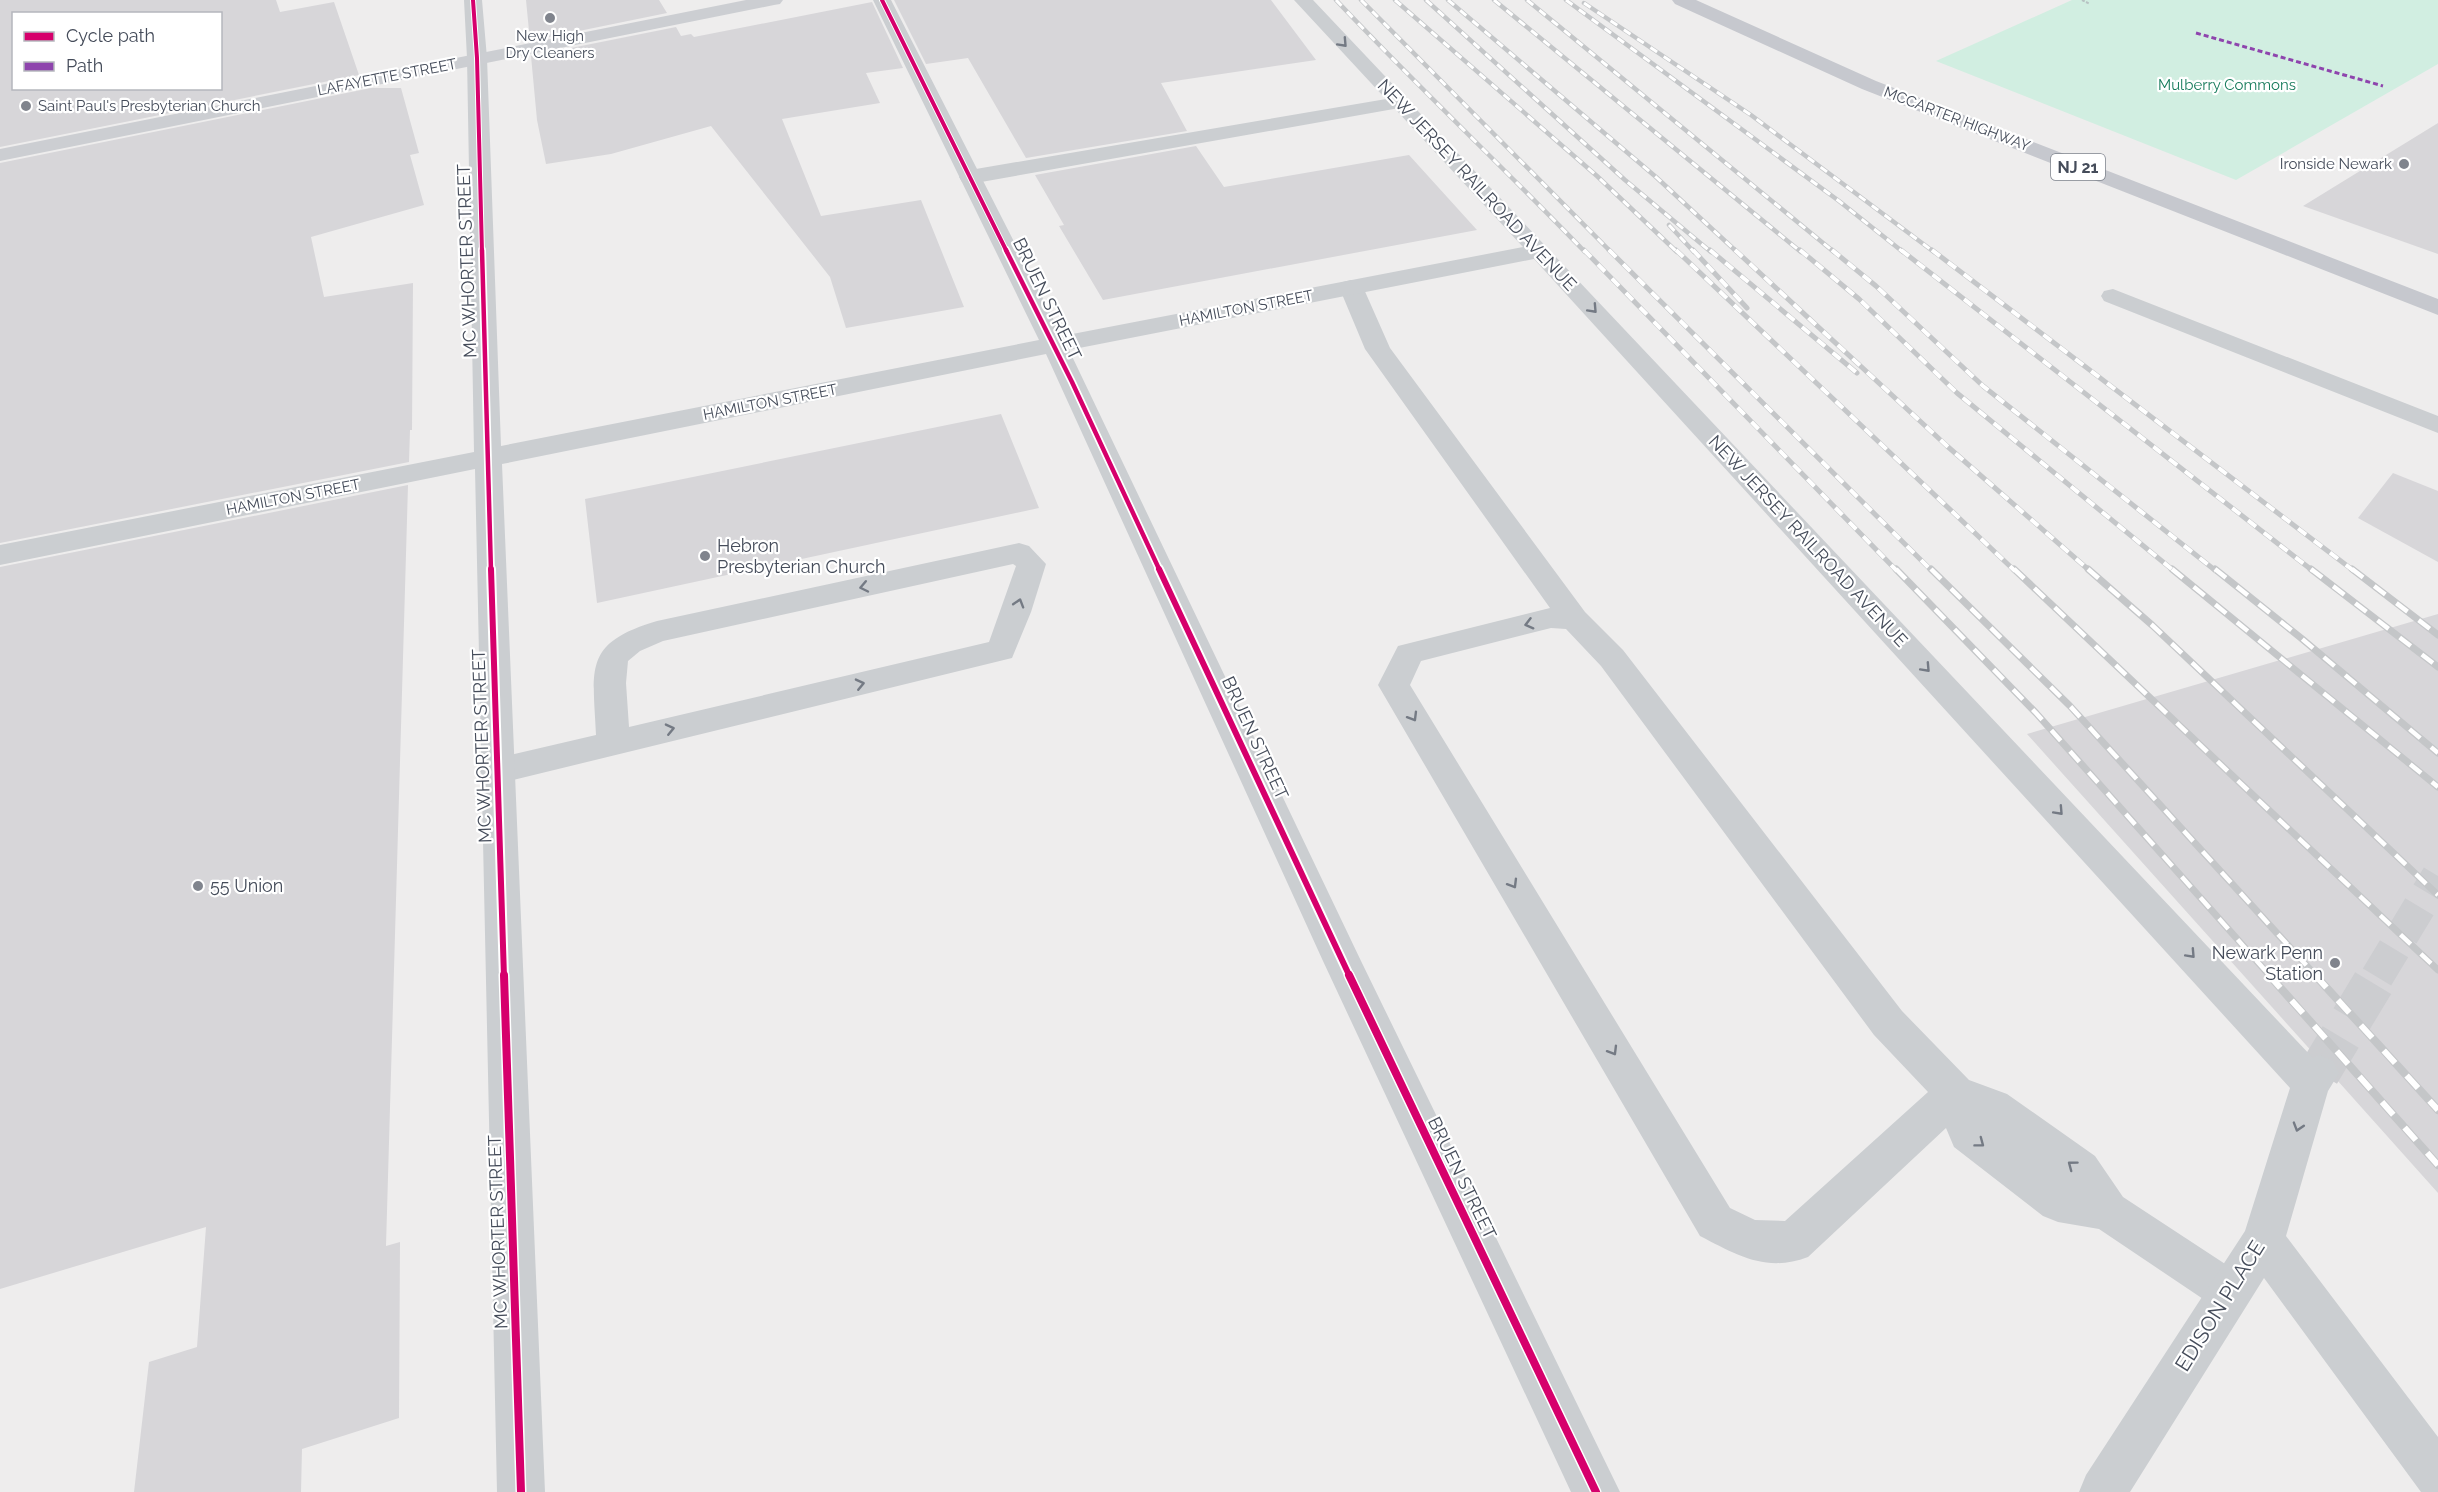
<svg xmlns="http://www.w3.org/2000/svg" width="2438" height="1492" font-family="Raleway,sans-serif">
<rect width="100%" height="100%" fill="#eeeded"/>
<path fill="#d1eee1" d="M2072,0H2438V64L2236,180L1936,61Z"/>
<path fill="#d7d6d9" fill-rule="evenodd" d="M0,0H276L280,12L334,2L359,75L0,147ZM14,14H220V88H14Z
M526,0H659L667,13L530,41Z
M894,0H1271L1316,60L1161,83L1187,131L1026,158L968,58L926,64Z
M872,2L903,68L866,73L880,103L782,119L821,216L921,200L964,307L846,328L830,277L711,126L611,154L546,164L537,120L531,56L676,27L681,36L691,34L694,37Z
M371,88H401L419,153L410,155L424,205L311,237L324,297L413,283L412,430H410L409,462L0,543V163Z
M2438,123V254L2303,206Z
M1196,146L1224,187L1409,155L1477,230L1103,300L1059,226L1064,225L1035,175Z
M1001,414L1039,508L597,603L585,499Z
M2393,473L2438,491V562L2358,518Z
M408,485L386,1246L400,1242L399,1418L302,1449L301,1492H134L149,1362L197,1347L206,1227L0,1289V567Z
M2438,614V1193L2337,1080L2341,1072L2335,1060L2320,1053L2315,1055L2027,734Z"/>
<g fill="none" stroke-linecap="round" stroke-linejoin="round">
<path stroke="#cccdd0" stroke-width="33" stroke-dasharray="33 16" stroke-linecap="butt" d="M2377,977L2438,876"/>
<path stroke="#cccdd0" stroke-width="42" stroke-dasharray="42 21" stroke-linecap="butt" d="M2319,1073L2378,975"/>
<path stroke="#b7c2c2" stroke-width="2" stroke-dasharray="3 1.5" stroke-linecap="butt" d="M2082,0L2090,4"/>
<path fill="#cbced1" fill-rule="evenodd" d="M1398,97L1405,99L1408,103L1405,107L970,184L962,182L959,177L962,172L970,170Z
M1351,280L1359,282L1363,287L1390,348L1585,612L1623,650L1902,1011L1969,1080L2007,1094L2095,1156L2123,1197L2245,1277L2252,1292L2245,1307L2230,1314L2215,1307L2099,1229L2058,1222L2043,1216L1954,1147L1946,1128L1808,1257C1766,1273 1737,1255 1700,1236L1378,685L1398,646L1550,608L1365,349L1339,287L1343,282ZM1551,628L1566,629L1601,666L1874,1035L1928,1092L1785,1221L1755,1220L1730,1208L1410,685L1421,661Z
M2113,289L2438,416V433L2104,301L2101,296L2104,291Z
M1019,543L1029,546L1046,564L1031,612L1012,658L497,784L485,780L480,771L485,762L497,758L596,735C593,668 583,643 657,621ZM1013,564L1016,566L989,642L629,727L626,683L628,661L640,651L663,641Z"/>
<path fill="#cbced1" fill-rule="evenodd" d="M464,0H482L487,58L501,446L1039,340L873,0H891L1062,336L1523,247L1294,0H1313L2313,1058L2319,1055L2333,1061L2339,1073L2328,1091L2286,1236L2438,1437V1492H2421L2264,1278L2130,1492H2079L2086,1475L2245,1231L2290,1088L1534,259L1069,350L1361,961L1620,1492H1571L1323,961L1046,354L502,464L545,1492H497L475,469L0,565V545L474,452L467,58Z"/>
<path fill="#ccced2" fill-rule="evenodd" d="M746,0H783L780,4L774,5L0,161V149Z"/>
<path fill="#c6c8ce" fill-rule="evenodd" d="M1672,0H1696L1876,81L2438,299V315L1862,89L1675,4Z"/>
<defs>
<path id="rail-far3" d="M1336,0C1417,86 1503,167 1585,252
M1361,0L1611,252
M1395,0L1597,176L1677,252
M1426,0L1625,180L1711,252
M1448,0L1656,177L1737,252
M1494,0L1801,252
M1527,0L1834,252
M1566,0L1839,201L1903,252
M1584,3L1751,115L1934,252
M1669,225L1694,252"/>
<path id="rail-far2" d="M1584,250L1897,571
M1609,250L1932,571
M1676,250L2015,571
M1693,250L1747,308
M1710,250L1857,373
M1735,250L1947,446L2090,571
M1800,250L1859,299L1957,393L2174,571
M1832,250L1876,286L1983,386L2216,571
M1901,250L2313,571
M1932,250L2354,571"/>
<path id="rail-far1" d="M1896,569L2036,713L2271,977
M1931,569L2070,706L2317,977
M2014,569L2438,970
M2088,569L2152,625L2438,895
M2172,569L2438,787
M2215,569L2301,638L2438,753
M2311,569L2438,667
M2352,569L2438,635"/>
<path id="rail" d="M2269,975L2438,1165
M2315,975L2438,1110"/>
</defs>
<use href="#rail-far3" stroke="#c4c6c8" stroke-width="4.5"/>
<use href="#rail-far2" stroke="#c4c6c8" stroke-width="5"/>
<use href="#rail-far1" stroke="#c4c6c8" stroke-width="7"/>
<use href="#rail" stroke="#c4c6c8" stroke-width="8"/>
<use href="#rail-far3" stroke="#fff" stroke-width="3" stroke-dasharray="8" stroke-linecap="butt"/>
<use href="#rail-far2" stroke="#fff" stroke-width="4" stroke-dasharray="10" stroke-linecap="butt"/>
<use href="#rail-far1" stroke="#fff" stroke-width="4.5" stroke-dasharray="14" stroke-linecap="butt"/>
<use href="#rail" stroke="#fff" stroke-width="6" stroke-dasharray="17" stroke-linecap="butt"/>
<path stroke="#8e44ad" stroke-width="3" stroke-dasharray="5 3" stroke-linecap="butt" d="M2196,33L2383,86"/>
<defs>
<path id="cycleway-far3" d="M473,0L477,58L482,252
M882,0L1007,252"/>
<path id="cycleway-far2" d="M482,250L491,571
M1006,250L1072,382L1160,571"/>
<path id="cycleway-far1" d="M491,569L504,977
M1159,569L1350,977"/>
<path id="cycleway" d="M504,975L521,1492
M1349,975L1596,1492"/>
</defs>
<use href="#cycleway-far3" stroke="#fff" stroke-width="6"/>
<use href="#cycleway-far2" stroke="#fff" stroke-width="8"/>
<use href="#cycleway-far1" stroke="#fff" stroke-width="10"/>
<use href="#cycleway" stroke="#fff" stroke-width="11"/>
<use href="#cycleway-far3" stroke="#d6006c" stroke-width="4"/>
<use href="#cycleway-far2" stroke="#d6006c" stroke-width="4.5"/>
<use href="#cycleway-far1" stroke="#d6006c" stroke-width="6"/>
<use href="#cycleway" stroke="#d6006c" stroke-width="8"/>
</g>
<defs><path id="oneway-chevron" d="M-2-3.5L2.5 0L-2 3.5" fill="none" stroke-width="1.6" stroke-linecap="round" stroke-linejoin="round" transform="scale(1.5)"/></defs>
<g stroke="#747a84">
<use href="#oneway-chevron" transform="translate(1343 43) rotate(47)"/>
<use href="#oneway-chevron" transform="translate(1593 309) rotate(47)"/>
<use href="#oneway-chevron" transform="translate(864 587) rotate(168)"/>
<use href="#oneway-chevron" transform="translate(1019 603) rotate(-73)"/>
<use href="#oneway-chevron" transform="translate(1529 624) rotate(165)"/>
<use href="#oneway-chevron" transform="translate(1926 668) rotate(47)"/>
<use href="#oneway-chevron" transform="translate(860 684) rotate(-13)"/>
<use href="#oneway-chevron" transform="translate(1413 717) rotate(59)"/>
<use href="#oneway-chevron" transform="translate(670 729) rotate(-13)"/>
<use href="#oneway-chevron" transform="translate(2059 811) rotate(47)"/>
<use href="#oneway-chevron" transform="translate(1513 884) rotate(59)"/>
<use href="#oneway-chevron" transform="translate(2191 954) rotate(47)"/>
<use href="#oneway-chevron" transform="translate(1613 1051) rotate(59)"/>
<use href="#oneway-chevron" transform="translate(2298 1127) rotate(107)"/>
<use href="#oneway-chevron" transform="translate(1980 1143) rotate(37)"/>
<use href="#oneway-chevron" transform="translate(2072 1165) rotate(-143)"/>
</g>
<g fill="#80848d" stroke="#fff" stroke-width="2">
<circle cx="550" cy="18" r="6"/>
<circle cx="26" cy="106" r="6"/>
<circle cx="2404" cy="164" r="6"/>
<circle cx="705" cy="556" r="6"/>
<circle cx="198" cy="886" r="6"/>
<circle cx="2335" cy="963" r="6"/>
</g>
<g text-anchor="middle" stroke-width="4.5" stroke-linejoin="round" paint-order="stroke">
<g font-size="15" fill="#454c5a" stroke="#fff">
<text x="550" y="41">New High<tspan x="550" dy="17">Dry Cleaners</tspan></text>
<text x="38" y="111" text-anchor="start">Saint Paul's Presbyterian Church</text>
<text x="2392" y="169" text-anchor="end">Ironside Newark</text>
</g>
<g font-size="15" fill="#454c5a" stroke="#fff">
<text transform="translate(387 77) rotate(-11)" y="5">LAFAYETTE STREET</text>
<text transform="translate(1957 119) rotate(21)" y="5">MCCARTER HIGHWAY</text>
<text transform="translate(1246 308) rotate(-11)" y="5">HAMILTON STREET</text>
<text transform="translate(770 402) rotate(-11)" y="5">HAMILTON STREET</text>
<text transform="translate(293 497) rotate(-11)" y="5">HAMILTON STREET</text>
</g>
<g font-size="15" fill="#167b5b" stroke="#fff">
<text x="2227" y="90">Mulberry Commons</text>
</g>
<rect fill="#fff" stroke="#7d828c" stroke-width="1.5" x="2051" y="154" width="54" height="26" rx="4.5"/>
<g font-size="16" font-weight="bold" fill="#454c5a">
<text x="2078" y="173">NJ 21</text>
</g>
<g font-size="18" fill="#454c5a" stroke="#fff">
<text transform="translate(1477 185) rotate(47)" y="6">NEW JERSEY RAILROAD AVENUE</text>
<text transform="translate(467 261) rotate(-92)" y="6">MC WHORTER STREET</text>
<text transform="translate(1047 299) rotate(64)" y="6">BRUEN STREET</text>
<text transform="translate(1808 541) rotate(47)" y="6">NEW JERSEY RAILROAD AVENUE</text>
<text transform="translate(1255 738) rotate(65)" y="6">BRUEN STREET</text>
<text transform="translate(482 746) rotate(-92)" y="6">MC WHORTER STREET</text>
<text transform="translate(1462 1178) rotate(64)" y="6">BRUEN STREET</text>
<text transform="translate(498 1232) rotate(-92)" y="6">MC WHORTER STREET</text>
</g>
<g font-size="18" fill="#454c5a" stroke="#fff" text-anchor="start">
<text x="717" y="552">Hebron<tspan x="717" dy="21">Presbyterian Church</tspan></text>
<text x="210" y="892">55 Union</text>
<text x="2323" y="959" text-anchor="end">Newark Penn<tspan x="2323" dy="21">Station</tspan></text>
</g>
<g font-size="21" fill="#454c5a" stroke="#fff">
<text transform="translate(2220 1306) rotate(-58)" y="7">EDISON PLACE</text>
</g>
</g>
<rect x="12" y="12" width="210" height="78" fill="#ffffff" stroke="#b5b7bd" stroke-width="1.5"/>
<rect x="24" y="32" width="30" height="9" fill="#d6006c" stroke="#b5b7bd" stroke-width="1.5"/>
<text x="66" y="42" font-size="18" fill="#454c5a">Cycle path</text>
<rect x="24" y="62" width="30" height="9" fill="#8e44ad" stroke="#b5b7bd" stroke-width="1.5"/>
<text x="66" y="72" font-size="18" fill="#454c5a">Path</text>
</svg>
